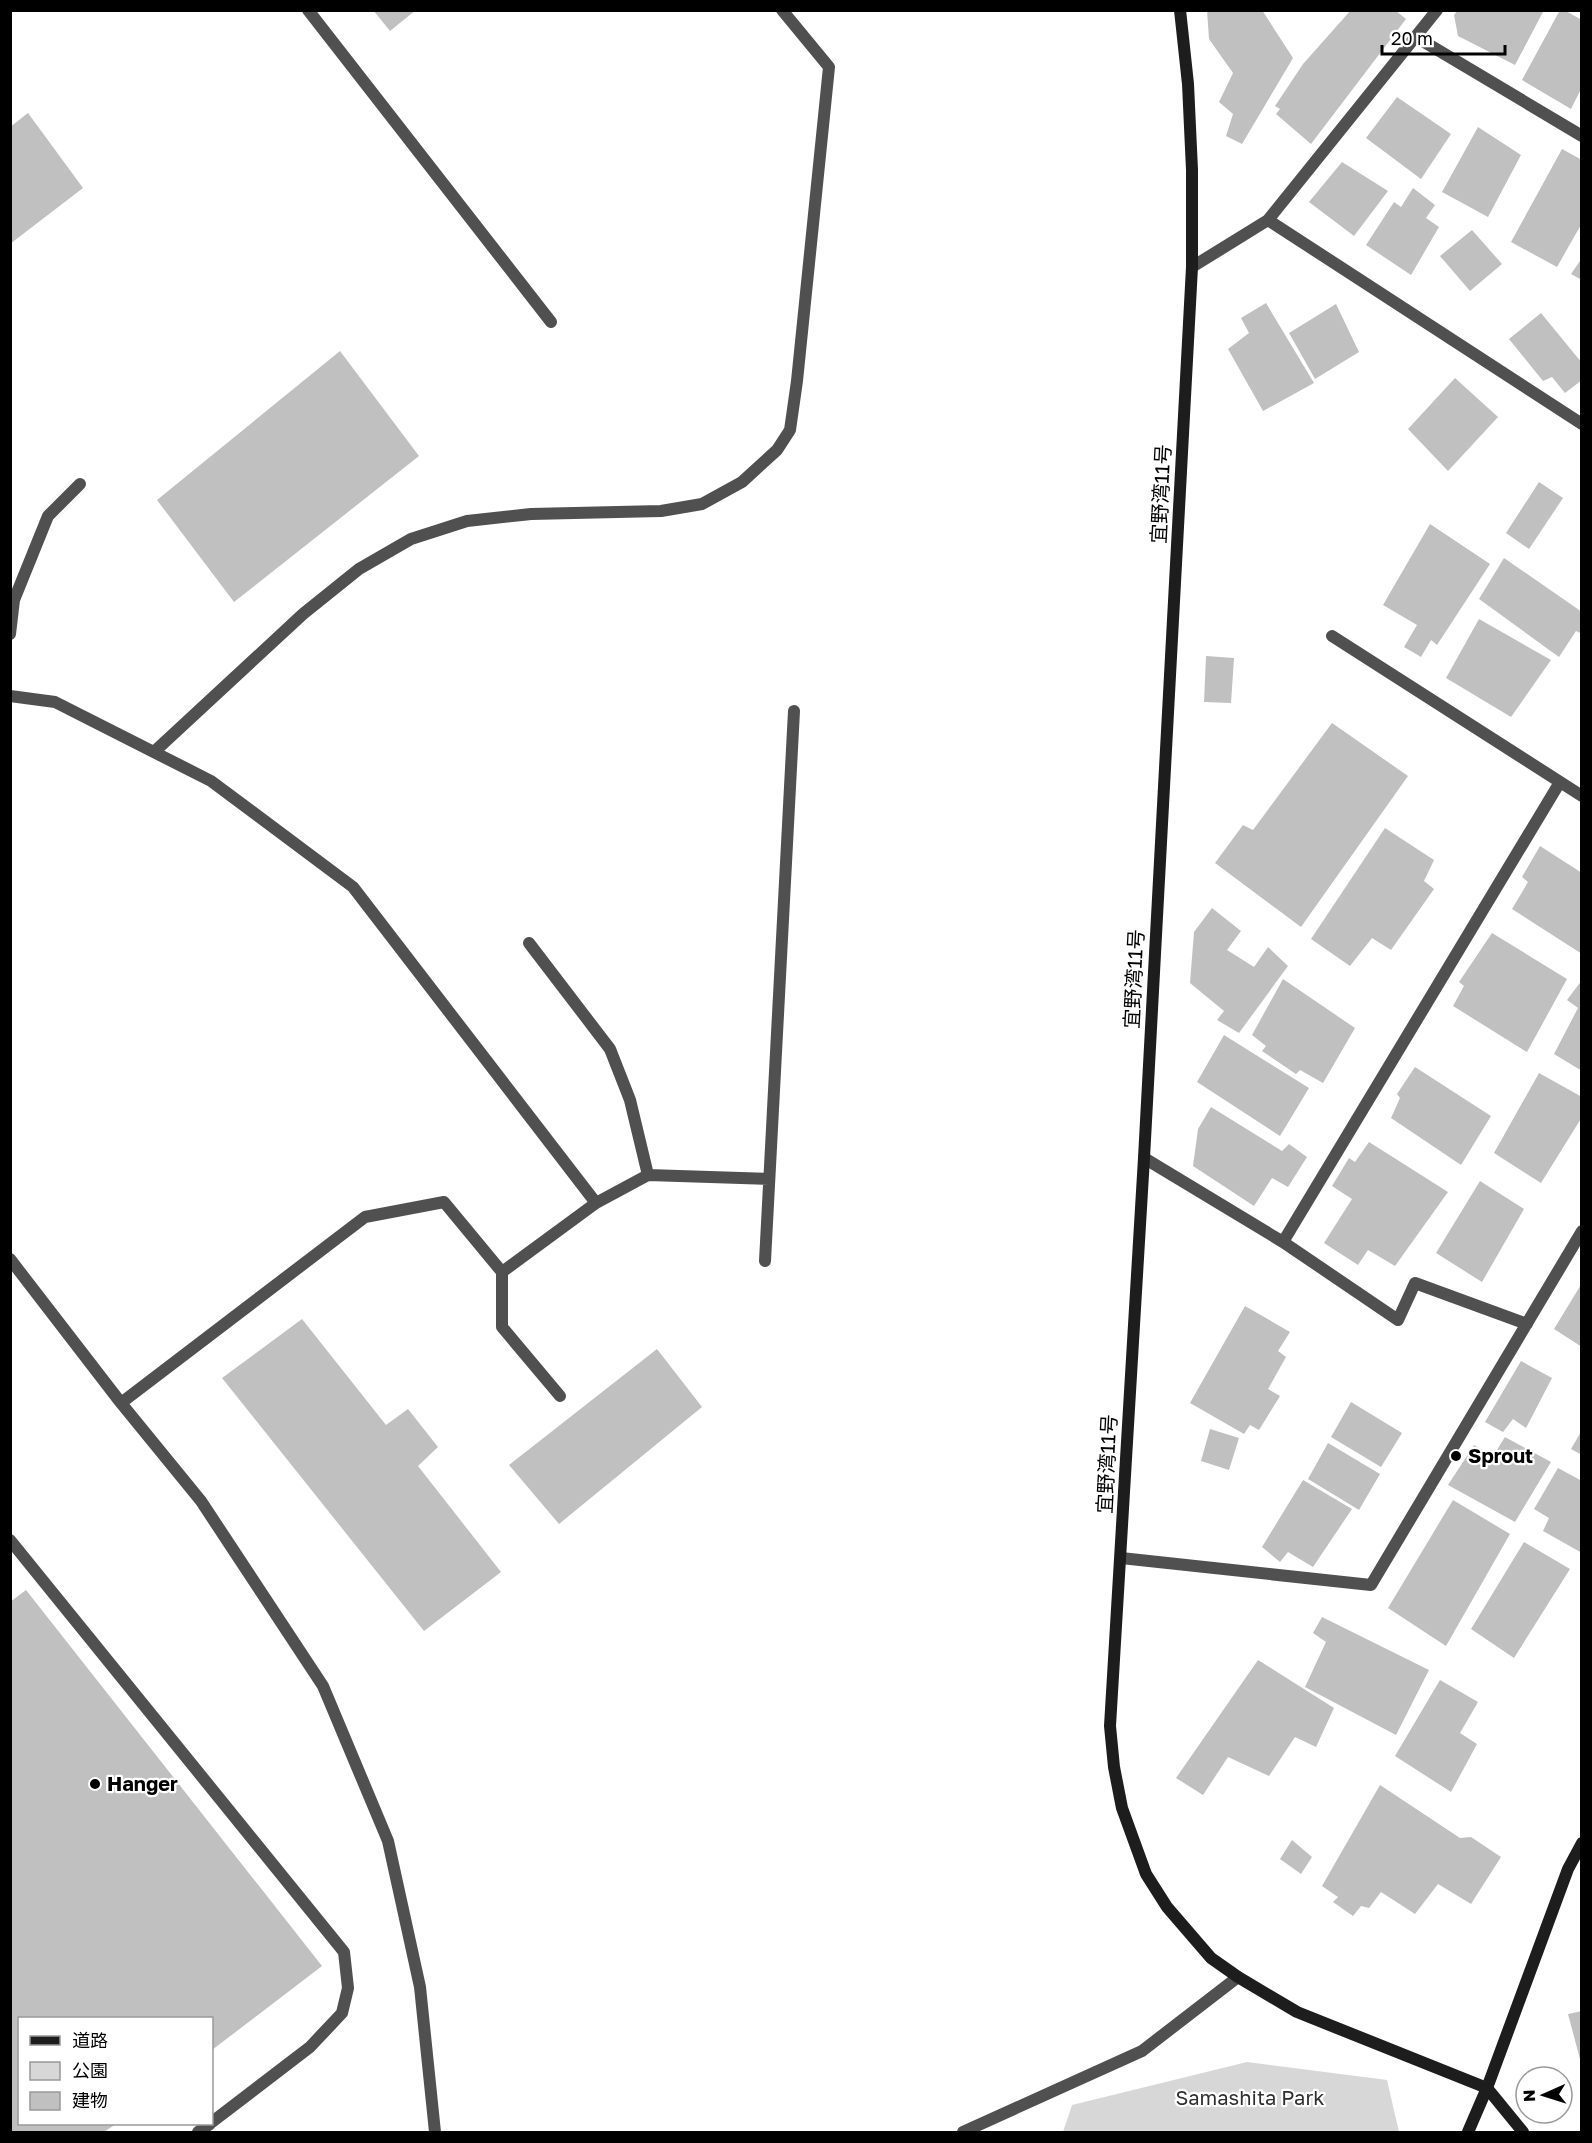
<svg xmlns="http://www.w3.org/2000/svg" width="1592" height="2143" font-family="'Golos Text','Noto Sans JP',sans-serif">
<rect width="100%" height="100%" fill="#fff"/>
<path fill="#d7d7d7" d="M1247,2062L1387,2080L1399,2132H1063L1072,2105Z"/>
<path fill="#c0c0c0" d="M373,10H416L390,31Z
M1207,10H1262L1293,58L1242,144L1226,136L1233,114L1219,102L1233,73L1209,39Z
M1351,10H1395L1406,19L1311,144L1276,114L1280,109L1275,106L1303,64Z
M1458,10H1544L1515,65L1458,36L1454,15Z
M1560,10H1564L1582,20V87L1571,109L1522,80Z
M1397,97L1451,134L1421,179L1366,138Z
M28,113L83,188L10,244V127Z
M1478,127L1521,155L1488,217L1442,192Z
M1562,149L1582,160V223L1557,267L1511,242Z
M1342,162L1388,191L1354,236L1309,202Z
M1413,188L1435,205L1426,218L1439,227L1411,275L1366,245L1394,202L1401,207Z
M1472,230L1502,264L1470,291L1440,256Z
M1582,258V280L1571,274Z
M1266,303L1314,383L1263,411L1228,349L1249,333L1241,318Z
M1336,304L1359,352L1315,379L1289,333Z
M1541,313L1582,363V380L1565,393L1552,377L1543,381L1509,339Z
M340,351L419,456L234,602L157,500Z
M1455,378L1498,417L1448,471L1408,429Z
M1539,482L1563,498L1529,549L1506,533Z
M1430,524L1490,564L1437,645L1431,640L1421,657L1404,647L1417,625L1383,605Z
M1504,558L1582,612V634L1576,631L1559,657L1479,599Z
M1479,619L1551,660L1511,717L1446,678Z
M1206,656L1234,658L1231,703L1204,702Z
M1332,723L1408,776L1301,927L1215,863L1243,825L1253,830Z
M1385,828L1434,860L1424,881L1434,889L1391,950L1372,938L1350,966L1311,939Z
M1540,846L1582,873V954L1512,909L1528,882L1522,877Z
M1212,908L1241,931L1227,950L1254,967L1268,947L1288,966L1239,1033L1217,1020L1224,1011L1190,983L1194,932Z
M1492,933L1567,979L1527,1052L1453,1006L1464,986L1459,982Z
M1283,979L1355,1028L1323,1083L1300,1070L1296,1074L1262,1051L1266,1046L1252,1035Z
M1582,980V1071L1554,1054L1578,1008L1567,1000Z
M1224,1035L1309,1088L1280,1136L1197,1082Z
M1415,1067L1491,1116L1461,1165L1391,1118L1400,1098L1397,1094Z
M1539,1073L1582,1097V1117L1541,1183L1494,1153Z
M1211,1107L1282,1151L1289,1144L1307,1157L1288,1187L1272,1178L1254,1206L1193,1166L1198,1129Z
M1369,1142L1448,1192L1395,1266L1368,1250L1358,1265L1324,1243L1352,1199L1332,1186L1349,1158L1355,1162Z
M1480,1181L1524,1209L1482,1282L1436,1253Z
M1582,1283V1347L1554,1329Z
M1245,1306L1290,1332L1278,1351L1286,1357L1268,1389L1280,1396L1259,1430L1250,1425L1244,1434L1190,1403Z
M302,1319L386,1425L408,1409L438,1447L418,1466L501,1572L424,1631L222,1378Z
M657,1349L702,1407L559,1524L509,1465Z
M1521,1361L1552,1378L1526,1428L1513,1419L1503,1432L1485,1422Z
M1351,1402L1402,1433L1381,1467L1331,1437Z
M1210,1429L1239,1438L1229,1470L1201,1461Z
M1582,1430V1455L1571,1449Z
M1505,1437L1551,1462L1515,1522L1448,1485L1474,1445L1493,1456Z
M1328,1443L1380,1474L1359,1510L1308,1479Z
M1558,1468L1582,1481V1553L1543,1531L1549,1518L1534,1509Z
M1303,1480L1352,1509L1313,1567L1288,1552L1280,1562L1262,1547Z
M1453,1500L1510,1534L1446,1646L1388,1608Z
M1524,1542L1570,1569L1514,1658L1471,1629Z
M26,1590L322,1966L212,2050V2018H20V2124H116L104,2132H10V1602Z
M1322,1617L1429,1670L1396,1735L1305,1687L1326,1642L1313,1633Z
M1258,1660L1334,1708L1316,1747L1295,1737L1269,1776L1228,1757L1203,1795L1176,1778Z
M1440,1680L1478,1702L1460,1733L1477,1744L1451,1792L1395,1756Z
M1380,1785L1460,1838L1471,1837L1501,1857L1471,1904L1438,1884L1415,1914L1381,1892L1369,1908L1361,1906L1353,1916L1333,1902L1338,1897L1322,1886Z
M1292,1840L1312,1857L1301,1874L1280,1859Z
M1582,2011V2063H1581L1568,2014Z"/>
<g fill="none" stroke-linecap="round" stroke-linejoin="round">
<path stroke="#505050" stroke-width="12" d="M308,10L551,322
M10,634L14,600L48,516L80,484
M10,696L55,702L211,781L353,887L596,1203L502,1272L444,1202L365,1217L121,1403
M154,752L303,614L359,569L411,539L467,521L531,514L661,511L702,504L742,482L777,450L790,430L797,381L829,67L782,10
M529,943L610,1049L630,1100L648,1175L596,1203
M648,1175L769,1179
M10,1259L121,1403L201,1501L323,1686L388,1841L420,1987L435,2132
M765,1261L794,711
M502,1272V1327L560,1396
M10,1540L344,1952L348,1988L342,2013L310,2047L212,2122
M198,2132L210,2124
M963,2132L1142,2051L1238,1977"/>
<path stroke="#505050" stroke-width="12" d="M1416,37L1582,136
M1268,220L1582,424
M1192,267L1268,220L1437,10
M1332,636L1582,796
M1144,1158L1283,1242
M1527,1324L1415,1283L1398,1320L1283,1242L1560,782
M1121,1558L1371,1585L1582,1231"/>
<path stroke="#1d1d1d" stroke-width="12" d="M1180,10L1188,84L1192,170V267L1144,1158L1110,1726L1114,1767L1122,1808L1146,1874L1167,1907L1211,1958L1238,1977L1297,2012L1487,2088L1523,2132
M1468,2132L1487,2088L1568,1869L1582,1843"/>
</g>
<g fill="#000" stroke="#fff" stroke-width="2">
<circle cx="1456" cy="1456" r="6"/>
<circle cx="95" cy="1784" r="6"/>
</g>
<g text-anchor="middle" stroke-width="4.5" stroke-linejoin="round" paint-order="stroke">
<g font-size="20" fill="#000" stroke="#fff">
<text transform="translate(1161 494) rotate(-87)" y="7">宜野湾11号</text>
<text transform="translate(1134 979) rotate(-87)" y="7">宜野湾11号</text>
<text transform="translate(1107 1464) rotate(-87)" y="7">宜野湾11号</text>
</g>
<g font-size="20" font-weight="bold" fill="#000" stroke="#fff" text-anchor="start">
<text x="1468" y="1463">Sprout</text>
<text x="107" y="1791">Hanger</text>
</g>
<g font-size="20" fill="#2e2e2e" stroke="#fff">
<text x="1250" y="2105">Samashita Park</text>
</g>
</g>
<rect width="1592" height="2143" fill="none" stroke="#000000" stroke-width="24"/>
<rect x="18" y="2017" width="195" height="108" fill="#ffffff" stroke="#999999" stroke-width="1.5"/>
<rect x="30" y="2036" width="30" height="9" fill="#1d1d1d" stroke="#999999" stroke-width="1.5"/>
<text x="72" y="2047" font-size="18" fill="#000000">道路</text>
<rect x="30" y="2062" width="30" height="18" fill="#d7d7d7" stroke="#999999" stroke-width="1.5"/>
<text x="72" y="2077" font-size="18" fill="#000000">公園</text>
<rect x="30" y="2092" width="30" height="18" fill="#c0c0c0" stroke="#999999" stroke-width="1.5"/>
<text x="72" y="2107" font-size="18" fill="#000000">建物</text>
<g transform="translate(1544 2095) rotate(267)"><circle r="28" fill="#ffffff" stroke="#999999" stroke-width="1.5"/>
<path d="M0-4.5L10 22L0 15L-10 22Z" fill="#000000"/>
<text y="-9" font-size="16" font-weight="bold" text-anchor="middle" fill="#000000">N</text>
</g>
<path d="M1382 45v9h123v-9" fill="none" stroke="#000000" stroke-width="3"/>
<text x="1391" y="45" font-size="18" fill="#000000" stroke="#ffffff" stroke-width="4.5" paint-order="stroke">20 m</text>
</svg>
